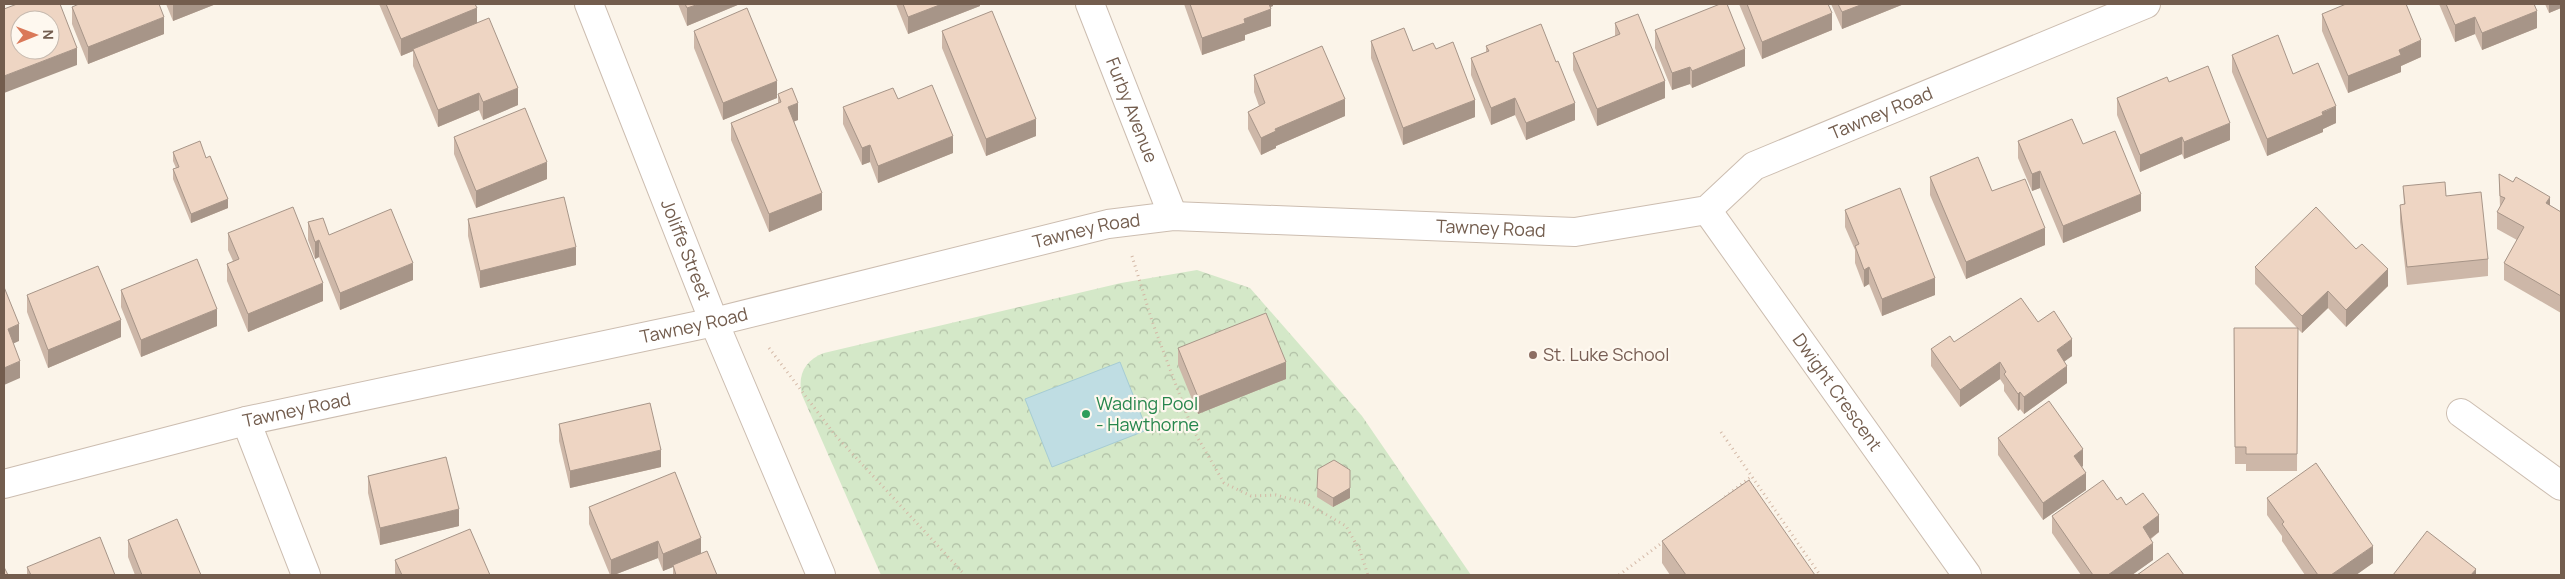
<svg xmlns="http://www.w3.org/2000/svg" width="2565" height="579" font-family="Manrope,sans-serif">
<defs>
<pattern id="park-crowns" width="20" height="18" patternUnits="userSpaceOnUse" patternTransform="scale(1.25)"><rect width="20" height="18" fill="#d4e8c8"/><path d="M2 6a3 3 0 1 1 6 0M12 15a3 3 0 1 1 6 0" fill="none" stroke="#b0bfa5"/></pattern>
</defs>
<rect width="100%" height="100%" fill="#fbf4e9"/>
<path fill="url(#park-crowns)" d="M1197,270L1250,288L1362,416L1471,575H881L802,395C797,375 805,360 824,353L1121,283Z"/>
<path fill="#bfdde3" stroke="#a6ccd4" d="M1120,362L1147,430L1052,467L1025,399Z"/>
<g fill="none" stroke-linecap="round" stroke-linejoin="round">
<defs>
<g id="minor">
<path id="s1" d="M589,4L714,322L821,575"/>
<path id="s2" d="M1090,4L1173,216"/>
<path id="s3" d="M1707,210L1967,575"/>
<path d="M2461,413L2561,486"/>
<path d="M246,421L306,575"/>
<path id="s4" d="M4,484L246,421L714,322L1108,224L1173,216L1575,232L1707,210L1754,166L2146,4"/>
</g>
</defs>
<use href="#minor" stroke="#ccbdb0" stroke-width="30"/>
<path stroke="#d3b8a6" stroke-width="3" stroke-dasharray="1 4" stroke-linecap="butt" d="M1132,256L1152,321L1192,428L1224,483L1251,496L1276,495L1306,503L1346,526L1360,551L1368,575
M769,348L835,435L965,575
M1721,432L1820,575
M1725,497L1752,476
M1619,575L1663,542"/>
<use href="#minor" stroke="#fff" stroke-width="28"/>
</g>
<path fill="#cdb7a8" d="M166,4H216L173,21Z
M379,4H475L477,23L518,105L483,120L479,110L438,127L413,66V51L401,56Z
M678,4H740L687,26Z
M896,4H980V6L908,34Z
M1184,4H1273V6L1270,7L1271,26L1245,35V40L1202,55Z
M1739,4H1828L1832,30L1762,59Z
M1831,4H1904L1842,29Z
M2439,4H2534L2537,28L2482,50L2475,34L2455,42Z
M2545,4H2561V8L2549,13Z
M72,7L164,34L88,64L72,24Z
M2322,14L2421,57L2401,66V72L2348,93L2322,31Z
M1615,23L1665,98L1597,126L1573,70V53L1615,36Z
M1655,30L1745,66L1692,88L1690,84L1672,90L1655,48Z
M694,31L777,98L723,120L694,48Z
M942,31L1036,136L986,156L942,48Z
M1371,41L1413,51L1436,49L1475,117L1403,145L1371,58Z
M1486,46L1556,62L1575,120L1526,140L1515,115L1491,125L1471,75V58L1486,52Z
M2232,55L2293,74L2336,123L2323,129V132L2267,156L2232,72Z
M1254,75L1345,116L1276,146V148L1261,155L1248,129V112L1259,106L1254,92Z
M2169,82L2230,140L2184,159L2182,154L2140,172L2117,115V98Z
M778,94L798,120L794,121L822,210L769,232L731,140V123L778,103Z
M898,99L953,153L878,183L870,162L862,165L843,124V107Z
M454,137L547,179L476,208L454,154Z
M2018,141L2083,144L2141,211L2063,243L2040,188L2032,191L2018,158Z
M173,152L206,158L228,208L191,223L173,179V169L176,168L173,161Z
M2499,174L2561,212V313L2504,280V263L2517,240L2497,229V212L2500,208Z
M1930,177L1992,191L2045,245L1966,279L1930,195Z
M2403,186L2446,196L2488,259V276L2407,285L2400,222V205H2404Z
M1845,210L1935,295L1882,316L1869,284L1864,287L1855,263V250L1845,227Z
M468,219L576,265L480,288L468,236Z
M308,222L329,235L413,280L340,310L319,257L315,259L308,240Z
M228,233L323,301L248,332L227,281V264L233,261L228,250Z
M2255,267L2388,286L2346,327L2328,308L2302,333L2298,329L2297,471H2246V464H2235L2234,328H2297L2255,284Z
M121,290L217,326L141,357L121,307Z
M27,295L121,337L48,368L27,312Z
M2038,322L2072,356L2064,361L2067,383L2024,414L2020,409L2018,411L2004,391V385L2000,379L1960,407L1931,366V349L1954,342Z
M1178,348L1286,379L1198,414L1178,365Z
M559,424L661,467L570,488L559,441Z
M1998,438L2083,466L2082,467L2086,490L2043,520L1998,455Z
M1318,469L1350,498L1333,507L1317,497Z
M368,476L459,526L380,545L368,493Z
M2267,498L2373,563L2356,575H2305L2282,541V536L2267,515Z
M2117,500L2126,505L2159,532L2151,539L2153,560L2132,575H2081L2052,533V516Z
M589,507L701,553L717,575H673V567L663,571L658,558L614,575H610L589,524Z
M128,540L201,575H135L128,557Z
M1662,541L1815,575H1670L1662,563Z
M395,560L490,575H395Z
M27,567L115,575H27Z"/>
<path fill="#a79588" d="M173,4H216L173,21Z
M699,4H740L687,26V8Z
M942,4H980V6L908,34V17Z
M1265,4H1273V6L1265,9Z
M1863,4H1904L1842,29V12Z
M2549,4H2561V8L2549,13Z
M477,8V25L413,49V51L401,56V39Z
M1271,9V26L1245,35V40L1202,55V38L1244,19Z
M2537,11V28L2482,50V33Z
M1832,13V30L1762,59V42Z
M164,17V34L88,64V47Z
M2475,17V34L2455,42V25Z
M2421,40V57L2401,66V72L2348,93V76L2399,50Z
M77,48V65L4,93V76Z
M1745,49V66L1692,88V71Z
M1690,67V84L1672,90V73Z
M777,81V98L723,120V103Z
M1665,81V98L1597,126V109Z
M518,88V105L483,120V102Z
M479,93V110L438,127V110Z
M1515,98V115L1491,125V108Z
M1345,99V116L1276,146V148L1261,155V138L1275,129Z
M1475,100V117L1403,145V128Z
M798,103V120L788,124V107Z
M1575,103V120L1526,140V123Z
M2336,106V123L2323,129V132L2267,156V139Z
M1036,119V136L986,156V139Z
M2230,123V140L2184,159V142Z
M953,136V153L878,183V166Z
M2182,137V154L2140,172V155Z
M870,145V162L862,165V148Z
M547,162V179L476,208V191Z
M2040,171V188L2032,191V174Z
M822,193V210L769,232V214Z
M2141,194V211L2063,243V226Z
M2550,197V214L2546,203Z
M228,199V208L191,223V214Z
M2045,228V245L1966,279V262Z
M319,240V257L315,259V242Z
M576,247V265L480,288V271Z
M413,263V280L340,310V293Z
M1869,267V284L1864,287V270Z
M2388,269V286L2346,327V310Z
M1935,278V295L1882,316V299Z
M323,283V301L248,332V314Z
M2328,291V308L2302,333V316Z
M217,309V326L141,357V340Z
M121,320V337L48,368V350Z
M19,324V341L8,346V329Z
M2072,339V356L2057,367V350Z
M20,361V378L4,385V368Z
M1286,362V379L1198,414V397Z
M2000,362V379L1960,407V390Z
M2067,366V383L2024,414V397Z
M2020,392V409L2018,411V394Z
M2083,449V466L2074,473V456Z
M661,450V467L570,488V471Z
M1350,470V498L1333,507V498Z
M2086,473V490L2043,520V503Z
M459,509V526L380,545V528Z
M2159,515V532L2143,544V527Z
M701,538V555L673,565V567L663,571V554Z
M658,541V558L614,575H611V560Z
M2153,543V560L2132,575H2108Z
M2373,546V563L2356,575H2331Z
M2476,569V575H2471Z"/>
<path fill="#eed5c3" stroke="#a79588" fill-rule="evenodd" d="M17,4H60L77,48L4,76V9ZM20,20H50V50H20Z
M79,4H159L164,17L88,47L72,7Z
M386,4H475L477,8L401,39Z
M685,4H699L687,8Z
M903,4H942L908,17Z
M1190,4H1269L1271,9L1244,19L1245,23L1202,38Z
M1720,4H1727L1745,49L1692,71L1690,67L1672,73L1655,30Z
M1747,4H1828L1832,13L1762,42Z
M1838,4H1863L1842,12Z
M2346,4H2406L2421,40L2399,50L2401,55L2348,76L2322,14Z
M2446,4H2534L2537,11L2482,33L2475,17L2455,25Z
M747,8L777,81L723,103L694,31Z
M992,11L1036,119L986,139L942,31Z
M1638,14L1665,81L1597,109L1573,53L1620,34L1615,23Z
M489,18L518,88L483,102L479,93L438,110L413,49Z
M1541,24L1556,62L1558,61L1575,103L1526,123L1515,98L1491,108L1471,58L1489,51L1486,46Z
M1404,28L1413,51L1433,43L1436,49L1453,42L1475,100L1403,128L1371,41Z
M2278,35L2293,74L2318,63L2336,106L2322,112L2323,115L2267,139L2232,55Z
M1322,46L1345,99L1275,129L1276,131L1261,138L1248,112L1265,103L1254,75Z
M2208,66L2230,123L2184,142L2182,137L2140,155L2117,98L2167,77L2169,82Z
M932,85L953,136L878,166L870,145L862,148L843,107L893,88L898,99Z
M792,88L798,103L788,107L822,193L769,214L731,123L781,102L778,94Z
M525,108L547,162L476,191L454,137Z
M2072,119L2083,144L2115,131L2141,194L2063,226L2040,171L2032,174L2018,141Z
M200,141L206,158L210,156L228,199L191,214L173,169L179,167L173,152Z
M1978,157L1992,191L2025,179L2045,228L1966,262L1930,177Z
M2499,174L2513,182L2516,177L2550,197L2546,203L2561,212V296L2504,263L2524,227L2497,212L2505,198L2500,196Z
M2445,182L2446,196L2481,192L2488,259L2407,267L2400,205L2405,204L2403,186Z
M1900,188L1935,278L1882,299L1869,267L1864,270L1855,246L1859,244L1845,210Z
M564,197L576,247L480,271L468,219Z
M293,207L323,283L248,314L227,264L239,259L228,233Z
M2316,207L2356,249L2362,244L2388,269L2346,310L2328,291L2302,316L2255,267Z
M391,209L413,263L340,293L319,240L315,242L308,222L323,218L329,235Z
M197,259L217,309L141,340L121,290Z
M98,266L121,320L48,350L27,295Z
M4,287L19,324L8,329L20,361L4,368Z
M2021,298L2038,322L2054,311L2072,339L2057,350L2067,366L2024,397L2020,392L2018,394L2004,374L2006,372L2000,362L1960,390L1931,349L1950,336L1954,342Z
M1266,313L1286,362L1198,397L1178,348Z
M2234,328H2298L2297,454H2246V447H2235Z
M2049,401L2083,449L2074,456L2086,473L2043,503L1998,438Z
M650,403L661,450L570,471L559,424Z
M446,457L459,509L380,528L368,476Z
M1334,460L1350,470V488L1333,498L1317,488L1318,469Z
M2316,463L2373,546L2331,575H2318L2282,524L2284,522L2267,498Z
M675,472L701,538L663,554L658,541L611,560L589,507Z
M1749,480L1815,575H1686L1662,541Z
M2103,480L2117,500L2121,497L2126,505L2143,493L2159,515L2143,527L2153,543L2108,575H2093L2052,516Z
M177,519L201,575H142L128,540Z
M470,529L490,575H402L395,560Z
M2427,531L2476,569L2471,575H2393Z
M100,537L115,575H31L27,567Z
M707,551L717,575H676L673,565Z
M2168,553L2184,575H2137Z
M4,567L8,575H4Z"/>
<circle fill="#8d6e63" stroke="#fef8ef" stroke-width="2" cx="1533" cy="355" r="5"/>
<circle fill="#2e9e5b" stroke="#fef8ef" stroke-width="2" cx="1086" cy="414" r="5"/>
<g text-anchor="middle" stroke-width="4.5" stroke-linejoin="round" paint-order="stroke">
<g font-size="18" fill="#735d4e" stroke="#fef8ef">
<text dy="6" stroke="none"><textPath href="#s2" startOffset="114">Furby Avenue</textPath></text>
<text dy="6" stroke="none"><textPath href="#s4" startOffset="1938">Tawney Road</textPath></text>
<text dy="6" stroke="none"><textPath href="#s4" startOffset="1518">Tawney Road</textPath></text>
<text dy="6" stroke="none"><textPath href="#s4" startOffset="1112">Tawney Road</textPath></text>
<text dy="6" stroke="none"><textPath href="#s1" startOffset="264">Joliffe Street</textPath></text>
<text dy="6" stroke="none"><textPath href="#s4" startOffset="708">Tawney Road</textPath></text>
<text dy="6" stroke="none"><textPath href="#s3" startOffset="224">Dwight Crescent</textPath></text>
<text dy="6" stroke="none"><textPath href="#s4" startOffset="302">Tawney Road</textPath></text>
</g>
<g font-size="18" fill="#785e54" stroke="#fef8ef" text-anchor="start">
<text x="1543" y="361">St. Luke School</text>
</g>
<g font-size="18" fill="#27864d" stroke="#fef8ef" text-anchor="start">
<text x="1096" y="410">Wading Pool<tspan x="1096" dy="21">- Hawthorne</tspan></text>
</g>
</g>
<rect width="2565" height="579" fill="none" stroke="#735d4e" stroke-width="10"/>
<g transform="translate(35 35) rotate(89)"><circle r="24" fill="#fef8ef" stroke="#c6baaf"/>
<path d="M0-4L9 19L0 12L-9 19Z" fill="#da7959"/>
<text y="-8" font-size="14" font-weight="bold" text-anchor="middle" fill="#735d4e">N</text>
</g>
</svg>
